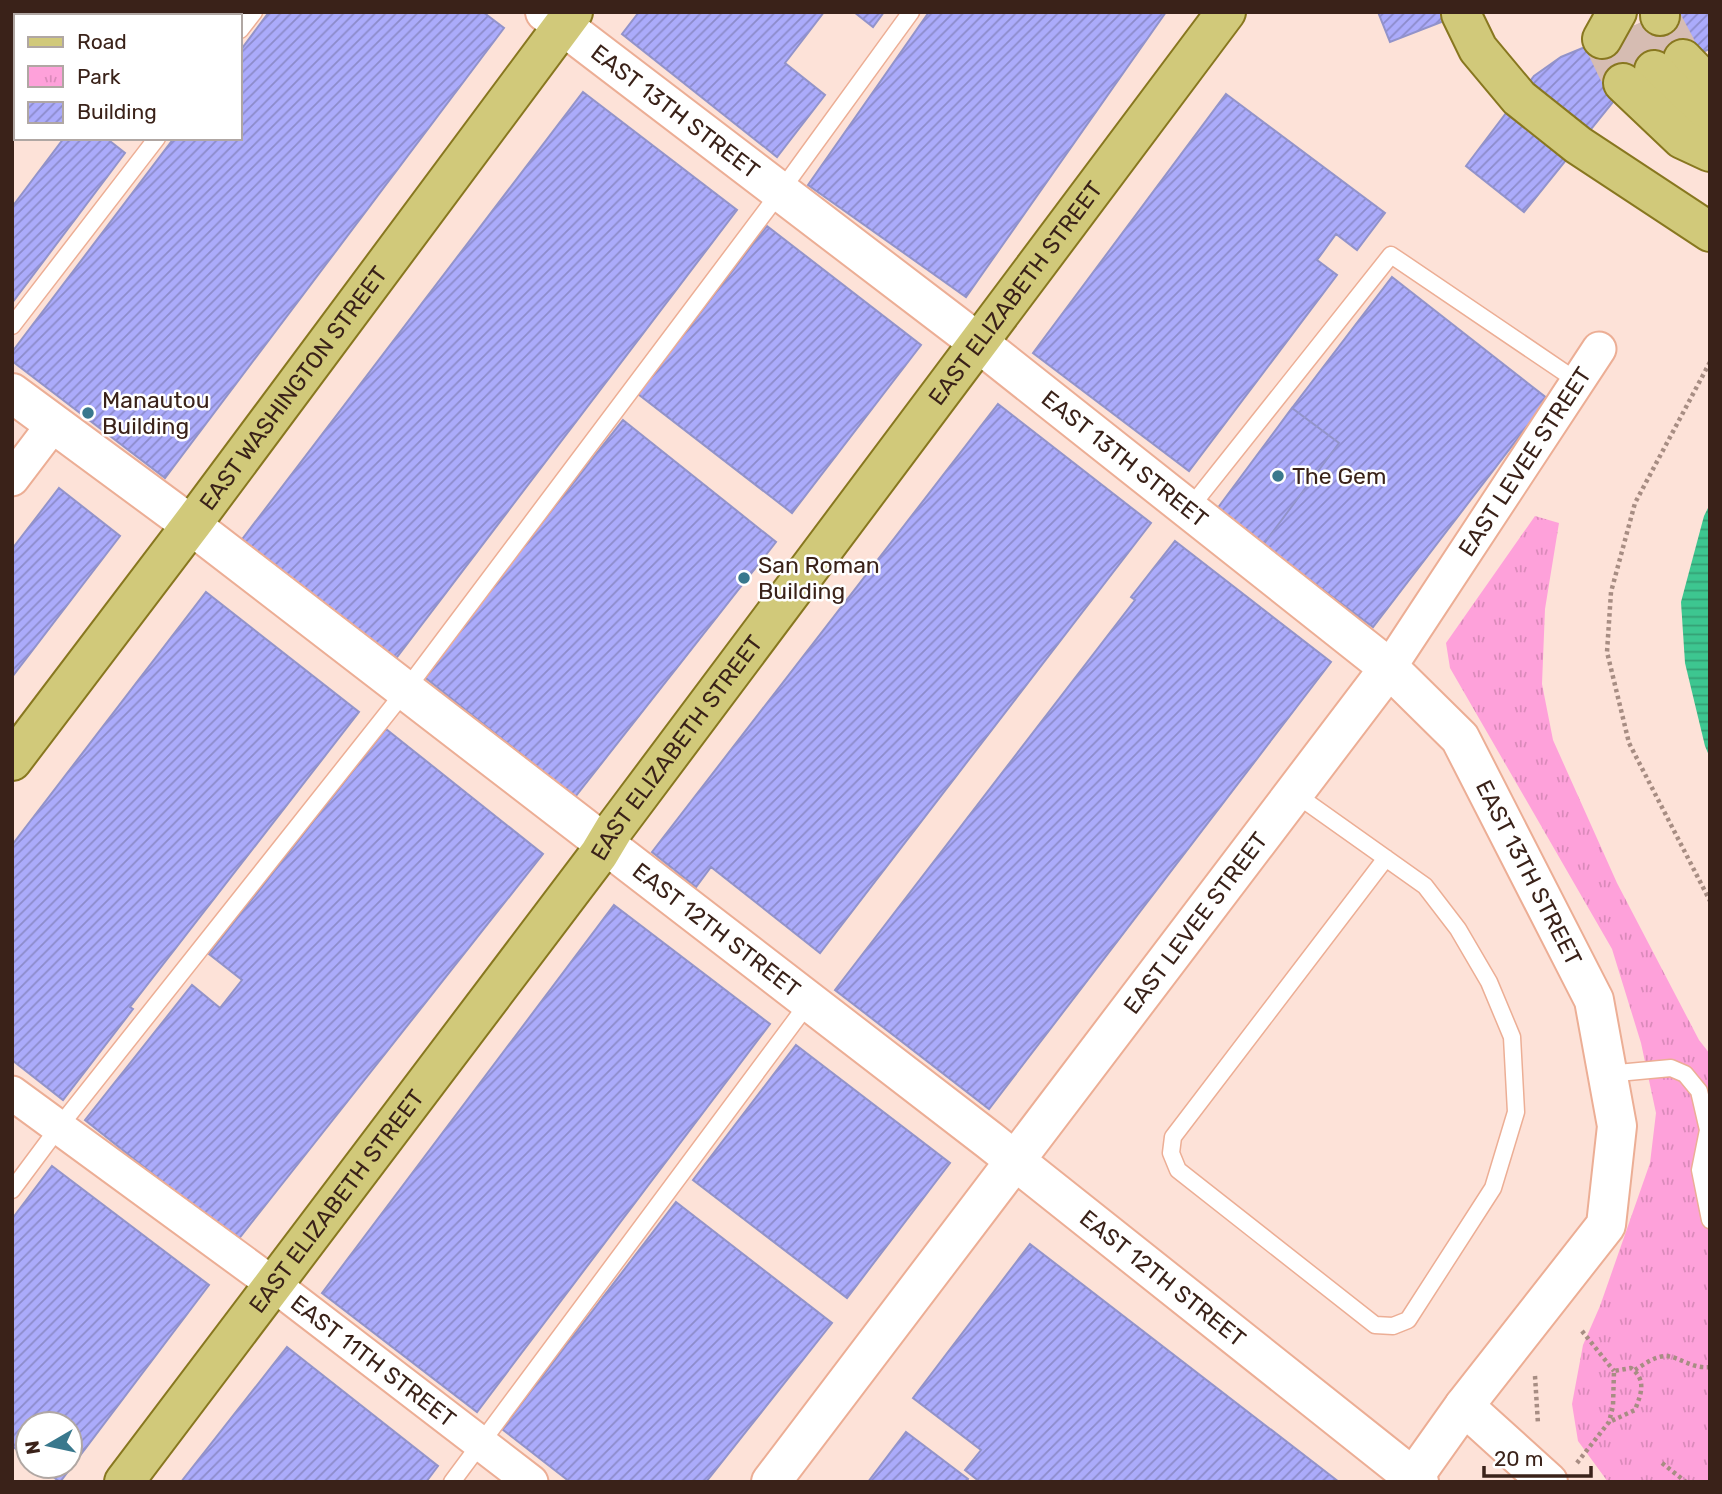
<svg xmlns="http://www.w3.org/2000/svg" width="1722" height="1494" font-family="Rubik,sans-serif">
<defs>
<pattern id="park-tufts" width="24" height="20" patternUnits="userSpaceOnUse" patternTransform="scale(1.75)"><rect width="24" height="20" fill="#fea1da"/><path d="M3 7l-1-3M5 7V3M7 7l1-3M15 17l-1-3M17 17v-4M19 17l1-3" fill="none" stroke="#da8aba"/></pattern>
<pattern id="water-rules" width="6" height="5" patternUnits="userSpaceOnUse" patternTransform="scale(1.75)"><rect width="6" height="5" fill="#3dc690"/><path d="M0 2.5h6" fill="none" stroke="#34a075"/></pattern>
<pattern id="building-hatch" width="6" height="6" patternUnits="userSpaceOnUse" patternTransform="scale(1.75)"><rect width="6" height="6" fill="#ababfb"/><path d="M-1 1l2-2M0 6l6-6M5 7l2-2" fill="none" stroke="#8c8bca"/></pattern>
</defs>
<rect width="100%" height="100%" fill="#fde2d8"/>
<path fill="url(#park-tufts)" d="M1535,516L1559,523L1545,609L1542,684L1553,740L1617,883L1699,1040L1710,1054V1482H1608L1578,1441L1572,1404L1583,1345L1600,1306L1650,1163L1656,1113L1641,1043L1612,949L1450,668L1446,643Z"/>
<path fill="url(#water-rules)" d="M1710,504V758L1705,746L1685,663L1681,602L1704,516Z"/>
<path fill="url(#building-hatch)" stroke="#9293ca" stroke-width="2" d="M12,12H69L67,16H16V68L12,65Z
M269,12H483L504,28L165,478L12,361V352L174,138H240V51Z
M639,12H824L785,63L825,95L777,157L622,34Z
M854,12H884L873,27Z
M929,12H1166L966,297L808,185Z
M1378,12H1467L1390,42Z
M1670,12H1710V49L1610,88L1617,97L1524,212L1466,166L1534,76L1561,57Z
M583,92L737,210L394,661L240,542Z
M1226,94L1385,213L1357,250L1336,234L1317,260L1337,275L1189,471L1033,353Z
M64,138H106L125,153L12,303V207Z
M767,226L921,345L792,513L638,394Z
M1392,277L1548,399L1373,627L1263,545L1339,443L1292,408Z
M998,404L1151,523L820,953L711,867L696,887L652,852Z
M1292,408L1339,443L1263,545L1217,509Z
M623,420L776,542L575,797L422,675Z
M59,488L120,536L12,677V549Z
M1175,541L1331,662L989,1109L835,990L1135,600L1131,597Z
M206,592L359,712L130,1007L133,1009L63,1100L12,1060V845Z
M386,729L543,854L237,1241L85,1120L192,985L220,1008L242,980L209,954Z
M614,905L770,1024L477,1412L322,1293Z
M796,1045L950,1163L847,1298L693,1180Z
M52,1166L209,1285L60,1482L39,1466H70V1424H28V1458L12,1446V1219Z
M676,1202L832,1323L706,1482H570L502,1429Z
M1030,1244L1339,1482H980L965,1470L981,1450L913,1398Z
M287,1347L438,1466L426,1482H181Z
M906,1432L968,1479L966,1482H868Z"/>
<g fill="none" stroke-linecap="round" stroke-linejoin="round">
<path stroke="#d6bcb2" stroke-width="38" stroke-dasharray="38 19" stroke-linecap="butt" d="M1660,16L1683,59
M1633,26L1654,70
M1602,39L1623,83"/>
<defs>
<path id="lane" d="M240,30L254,12
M12,326L157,138
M1189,509L1391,255L1577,381
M1294,793L1425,886L1458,929L1489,982L1512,1037L1516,1112L1493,1188L1408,1320L1393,1326L1375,1325L1178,1170L1171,1153L1173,1137L1386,858
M1607,1074L1671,1068L1685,1074L1699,1091L1708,1130L1700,1170L1710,1220
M12,1190L59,1127L405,691L780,192L911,12
M452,1482L809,1002"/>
<g id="street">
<path d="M12,479L53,425"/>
<path id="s1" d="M1389,668L1599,349"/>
<path id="s2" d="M12,1093L273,1284L531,1482"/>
</g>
<g id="secondary">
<path id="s3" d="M545,12L980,344L1389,668L1460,738L1594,1000L1617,1126L1606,1225L1464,1406L1410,1482"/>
<path id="s4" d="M12,393L191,525L989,1140L1419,1482"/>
<path d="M1464,1406L1548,1482"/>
<path id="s5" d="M771,1482L1389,668"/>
</g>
<g id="primary">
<path d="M1660,12V16"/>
<path d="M1461,14L1478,49L1519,98L1578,145L1710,232"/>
<path d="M1602,39L1617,12"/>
<path d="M1683,59L1710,87"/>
<path d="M1654,70L1667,85L1710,123"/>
<path d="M1623,83L1682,139L1710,152"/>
<path id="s6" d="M12,761L198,516L573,12"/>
<path id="s7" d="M124,1482L599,854L614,829L1226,12"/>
</g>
</defs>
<use href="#lane" stroke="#ecae95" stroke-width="19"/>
<use href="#street" stroke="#ecae95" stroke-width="37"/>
<use href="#secondary" stroke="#ecae95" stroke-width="42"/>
<use href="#primary" stroke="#88771f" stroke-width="42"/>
<path stroke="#a78d83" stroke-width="4.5" stroke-dasharray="3.5 3.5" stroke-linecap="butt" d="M1710,362L1635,503L1611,592L1607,652L1629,743L1710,901
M1582,1331L1614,1371
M1635,1370C1643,1365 1655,1356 1666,1356C1680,1357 1692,1369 1710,1367
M1535,1376L1538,1424
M1577,1463L1609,1422L1613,1406L1614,1371L1631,1368C1647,1380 1641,1394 1635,1410L1609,1422
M1662,1463L1686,1482"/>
<use href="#lane" stroke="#fff" stroke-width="16"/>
<use href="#street" stroke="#fff" stroke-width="33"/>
<use href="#secondary" stroke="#fff" stroke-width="38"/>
<use href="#primary" stroke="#d1c97a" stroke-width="38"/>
</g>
<g fill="#39788d" stroke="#fff" stroke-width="2.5">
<circle cx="88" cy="413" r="7"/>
<circle cx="1278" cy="476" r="7"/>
<circle cx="744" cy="578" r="7"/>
</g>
<g text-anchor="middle" stroke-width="5" stroke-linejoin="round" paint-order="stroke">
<g font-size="23" fill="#3a2219" stroke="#fff">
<text dy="8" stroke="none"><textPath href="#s3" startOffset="164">EAST 13TH STREET</textPath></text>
<text dy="8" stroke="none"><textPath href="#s7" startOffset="1486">EAST ELIZABETH STREET</textPath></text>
<text dy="8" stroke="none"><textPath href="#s6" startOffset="467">EAST WASHINGTON STREET</textPath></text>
<text dy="8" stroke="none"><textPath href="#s3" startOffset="732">EAST 13TH STREET</textPath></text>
<text dy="8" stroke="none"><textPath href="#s1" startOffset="247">EAST LEVEE STREET</textPath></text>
<text dy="8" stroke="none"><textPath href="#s7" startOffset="919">EAST ELIZABETH STREET</textPath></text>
<text dy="8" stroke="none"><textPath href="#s3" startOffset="1320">EAST 13TH STREET</textPath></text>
<text dy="8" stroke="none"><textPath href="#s5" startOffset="702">EAST LEVEE STREET</textPath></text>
<text dy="8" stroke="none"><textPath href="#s4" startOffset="886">EAST 12TH STREET</textPath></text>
<text dy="8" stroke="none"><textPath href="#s7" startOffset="352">EAST ELIZABETH STREET</textPath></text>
<text dy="8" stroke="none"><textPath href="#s4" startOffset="1452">EAST 12TH STREET</textPath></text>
<text dy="8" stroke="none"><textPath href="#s2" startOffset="450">EAST 11TH STREET</textPath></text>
</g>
<g font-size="23" fill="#3a2219" stroke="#fff" text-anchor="start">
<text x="102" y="408">Manautou<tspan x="102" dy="26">Building</tspan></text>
<text x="1292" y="484">The Gem</text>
<text x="758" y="573">San Roman<tspan x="758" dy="26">Building</tspan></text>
</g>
</g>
<rect width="1722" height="1494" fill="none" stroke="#3a2219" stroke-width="28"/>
<rect x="14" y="14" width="228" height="126" fill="#ffffff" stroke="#b0a7a3" stroke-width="2"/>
<rect x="28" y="37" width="35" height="10" fill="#d1c97a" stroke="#b0a7a3" stroke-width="2"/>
<text x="77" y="49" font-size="21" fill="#3a2219">Road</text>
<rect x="28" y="66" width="35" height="21" fill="url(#park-tufts)" stroke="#b0a7a3" stroke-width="2"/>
<text x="77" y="84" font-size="21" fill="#3a2219">Park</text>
<rect x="28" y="102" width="35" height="21" fill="url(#building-hatch)" stroke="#b0a7a3" stroke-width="2"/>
<text x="77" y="119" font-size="21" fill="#3a2219">Building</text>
<g transform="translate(49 1445) rotate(261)"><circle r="33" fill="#ffffff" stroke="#b0a7a3" stroke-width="2"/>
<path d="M0-5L12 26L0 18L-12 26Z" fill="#39788d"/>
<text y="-10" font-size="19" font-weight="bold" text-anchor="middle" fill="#3a2219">N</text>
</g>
<path d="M1484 1466v10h107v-10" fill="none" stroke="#3a2219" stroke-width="3.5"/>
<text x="1494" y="1466" font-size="21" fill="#3a2219" stroke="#ffffff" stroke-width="5" paint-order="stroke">20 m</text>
</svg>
